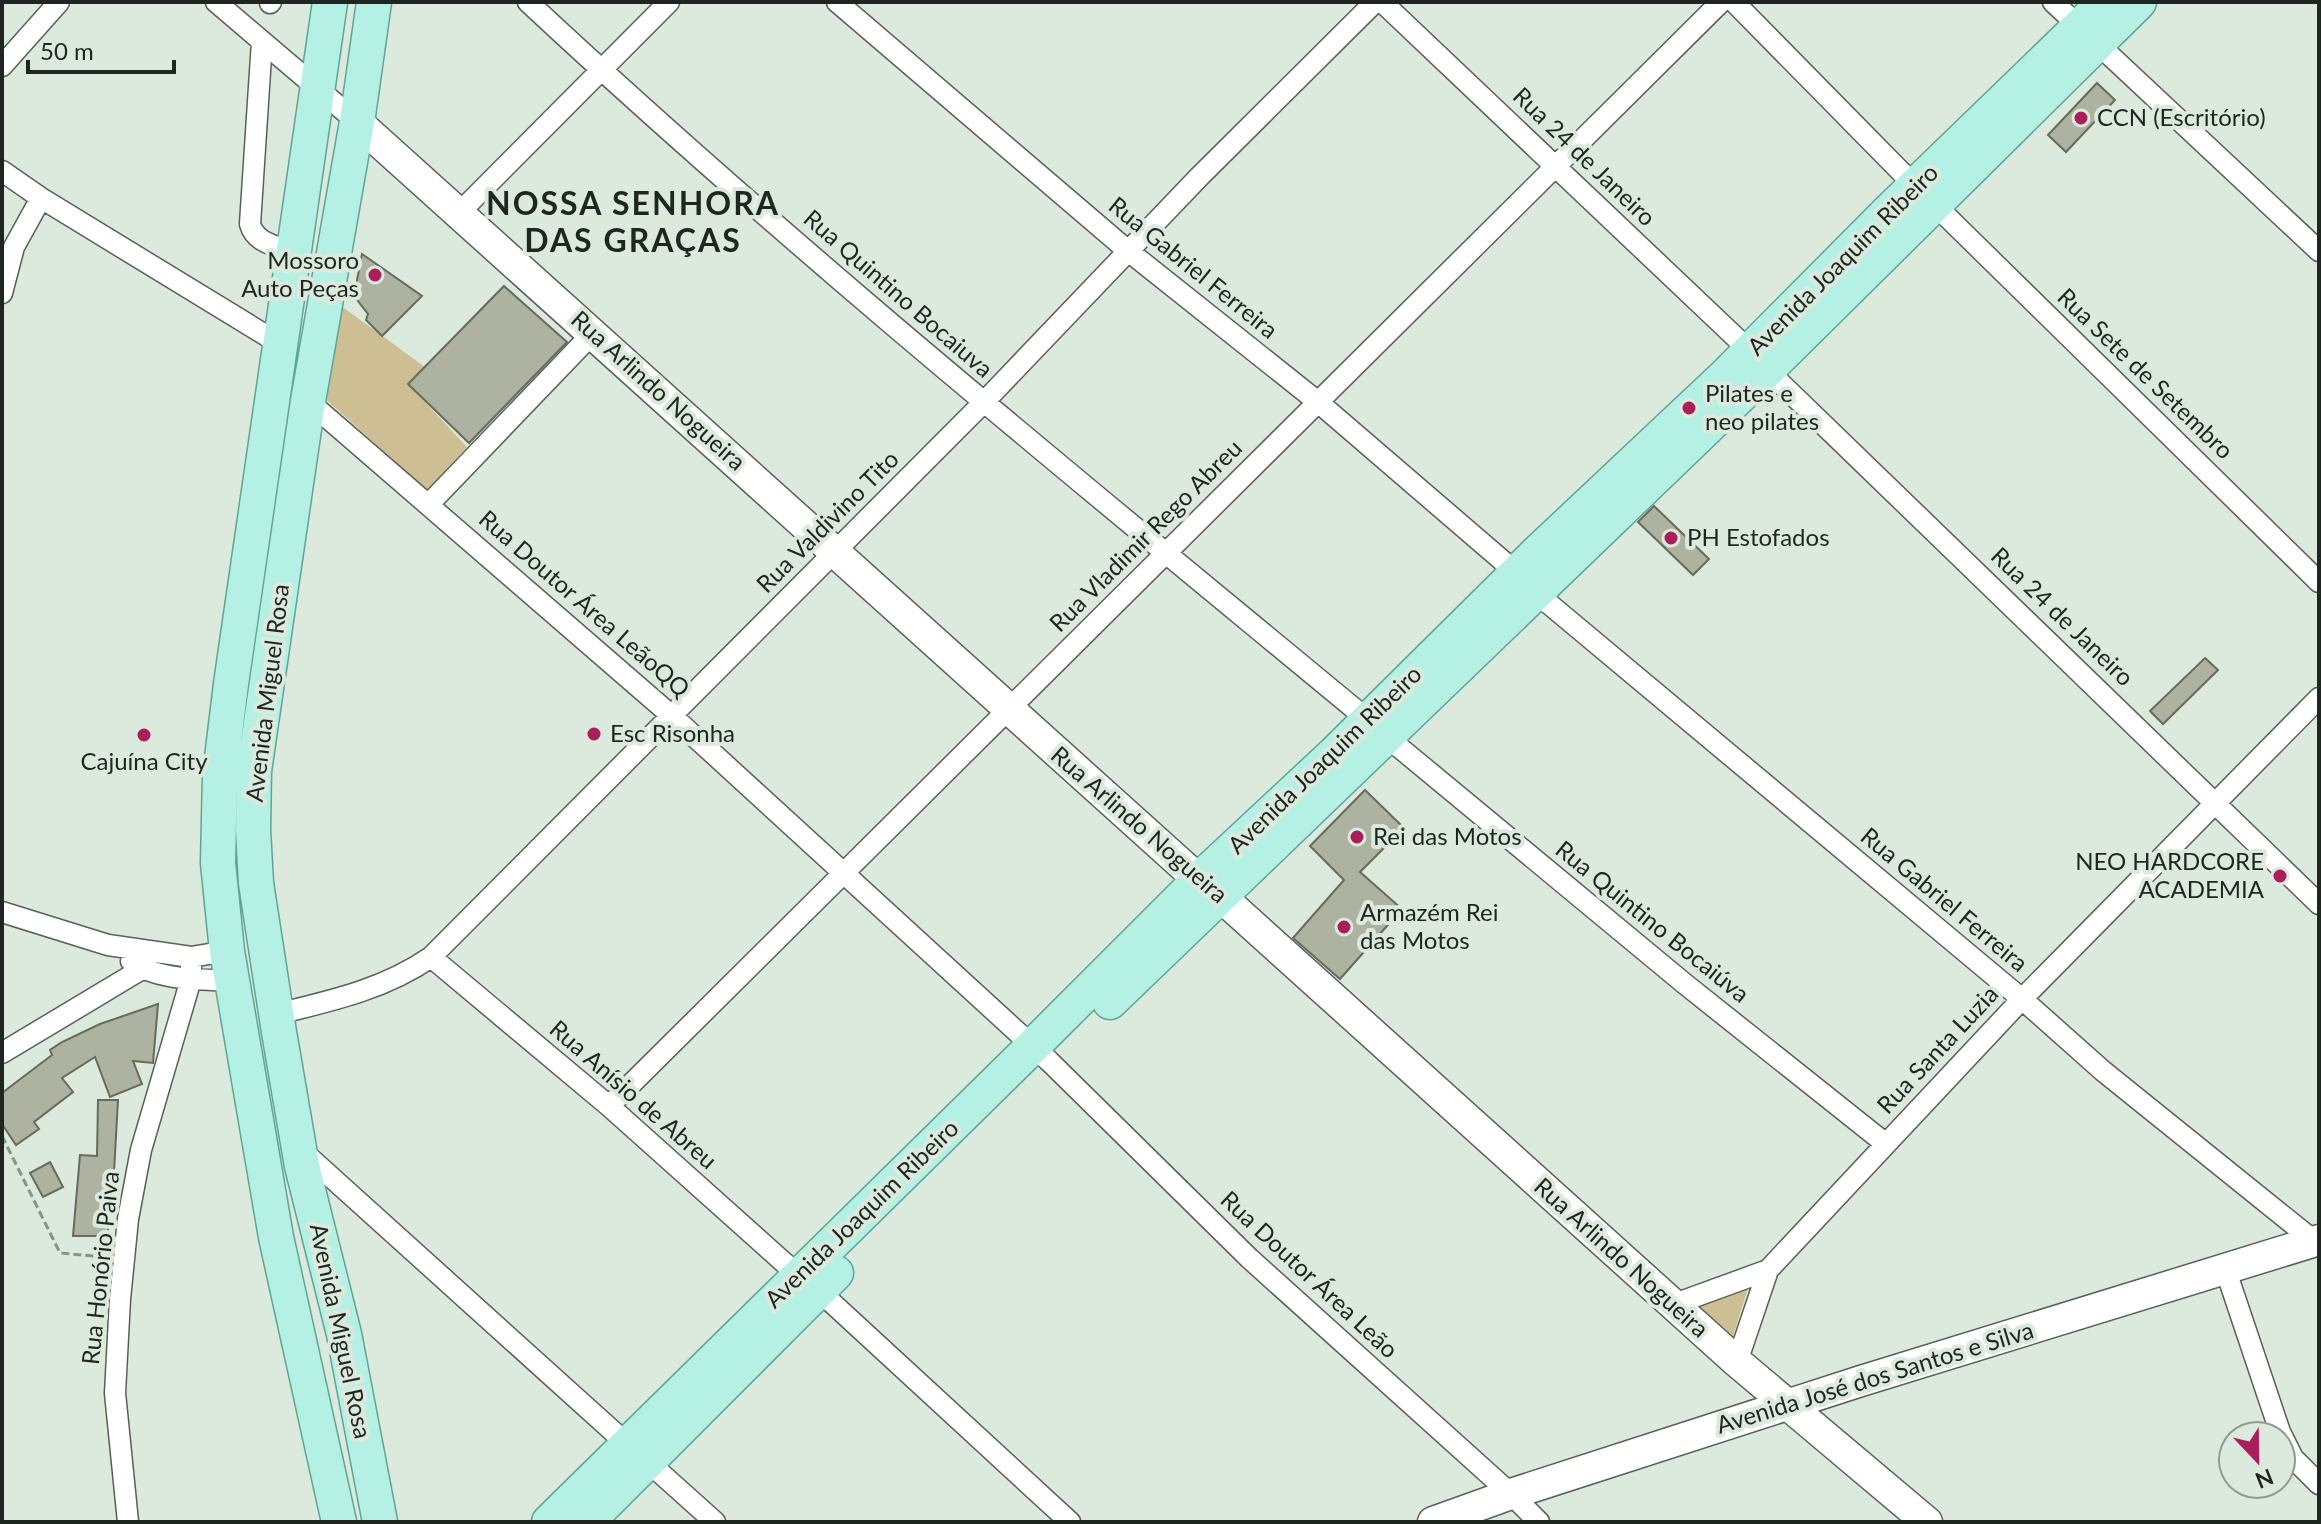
<svg xmlns="http://www.w3.org/2000/svg" width="2321" height="1524" font-family="Lato,sans-serif">
<rect width="100%" height="100%" fill="#dbeadc"/>
<path fill="#cebe93" d="M337,303L425,367L409,385L467,447L427,490L322,396Z
M1755,1266L1733,1336L1695,1302L1704,1283Z"/>
<path fill="#adb2a1" stroke="#666b5b" stroke-width="2" d="M2097,83L2115,100L2066,152L2048,135Z
M362,254L422,296L382,336L366,320L368,314L354,296Z
M504,286L567,342L469,443L408,384Z
M1654,506L1709,559L1693,575L1638,522Z
M2205,658L2218,670L2163,724L2150,711Z
M1365,790L1404,828L1360,872L1402,909L1340,979L1293,938L1344,880L1310,846Z
M158,1004L153,1063L133,1061L142,1084L110,1097L95,1057L62,1078L73,1092L34,1122L39,1129L16,1145L2,1124V1093L52,1055L50,1050L62,1042L100,1024Z
M98,1100H118L113,1190H109L108,1236H73L80,1155L97,1156Z
M50,1162L63,1187L43,1197L30,1173Z"/>
<g fill="none" stroke-linecap="round" stroke-linejoin="round">
<defs>
<path id="street" d="M216,2L357,122
M528,2C797,253 1084,485 1368,720
M837,2L1127,250L1318,402L1518,574
M1382,2L1750,351
M1734,2L1916,187
M2053,2L2319,251
M270,3L271,2
M262,41L250,224C255,243 276,246 293,252
M2,66L59,2
M2,171L41,198L280,344
M1934,204L2319,582
M460,212L669,2
M2,293L14,247L41,198
M1767,370L2319,904
M308,401L672,716L1049,1061L1249,1258L1511,1494L1539,1522
M429,504L593,333
M1536,593L2022,999L2103,1071L2319,1245
M1388,738L1685,984L1886,1144
M2,912L108,945L191,957L227,951
M431,957L609,1106L799,1276
M131,961C158,981 200,979 232,981
M277,1014C331,1001 385,989 431,957L983,403L1199,177L1375,2
M2,1053L142,969
M609,1106L1721,2
M300,1149L627,1444
M2226,1271L2280,1432L2293,1458L2319,1484
M818,1290L1070,1522
M1672,1305L1768,1270
M1737,1362L1768,1270L2022,999L2319,698
M647,1461L715,1522
M128,1522L115,1393L120,1299L128,1219L141,1150L191,979V957"/>
<path id="secondary" d="M357,122L1199,880L1219,895L1737,1362L1927,1522
M1433,1522L1511,1494L1861,1381L2319,1240"/>
<path id="primary" d="M330,2L231,684L220,774L218,863L227,951L276,1237L339,1522
M374,2L357,122L308,401L254,771L253,830L256,883L279,1032L302,1166L344,1334L380,1522
M1110,1002L1767,370L2139,2
M549,1522L1032,1047L1199,880L1334,754L1539,551L1724,377L1891,209L2105,2
M587,1522L836,1273"/>
</defs>
<use href="#street" stroke="#556256" stroke-width="23"/>
<use href="#secondary" stroke="#556256" stroke-width="33"/>
<use href="#primary" stroke="#5fa494" stroke-width="37"/>
<path stroke="#889389" stroke-width="3" stroke-dasharray="8 4" stroke-linecap="butt" d="M2,1136L60,1253L105,1257"/>
<use href="#street" stroke="#fff" stroke-width="20"/>
<use href="#secondary" stroke="#fff" stroke-width="30"/>
<use href="#primary" stroke="#b4f1e4" stroke-width="34"/>
</g>
<g fill="#ab1e5c" stroke="#dbeadc" stroke-width="3">
<circle cx="2081" cy="118" r="8"/>
<circle cx="375" cy="275" r="8"/>
<circle cx="1689" cy="408" r="8"/>
<circle cx="1671" cy="538" r="8"/>
<circle cx="594" cy="734" r="8"/>
<circle cx="144" cy="735" r="8"/>
<circle cx="1357" cy="837" r="8"/>
<circle cx="2280" cy="876" r="8"/>
<circle cx="1344" cy="927" r="8"/>
</g>
<g text-anchor="middle" stroke-width="8" stroke-linejoin="round" paint-order="stroke">
<g font-size="24" fill="#1f2520" stroke="#dbeadc" text-anchor="start">
<text x="2097" y="126">CCN (Escritório)</text>
<text x="359" y="269" text-anchor="end">Mossoro<tspan x="359" dy="28">Auto Peças</tspan></text>
<text x="1705" y="402">Pilates e<tspan x="1705" dy="28">neo pilates</tspan></text>
<text x="1687" y="546">PH Estofados</text>
<text x="610" y="742">Esc Risonha</text>
<text x="144" y="770" text-anchor="middle">Cajuína City</text>
<text x="1373" y="845">Rei das Motos</text>
<text x="2264" y="870" text-anchor="end">NEO HARDCORE<tspan x="2264" dy="28">ACADEMIA</tspan></text>
<text x="1360" y="921">Armazém Rei<tspan x="1360" dy="28">das Motos</tspan></text>
</g>
<g font-size="24" fill="#1f2520" stroke="#dbeadc">
<text transform="translate(1584 157) rotate(44)" y="8">Rua 24 de Janeiro</text>
<text transform="translate(1843 260) rotate(-45)" y="8">Avenida Joaquim Ribeiro</text>
<text transform="translate(1193 268) rotate(39)" y="8">Rua Gabriel Ferreira</text>
<text transform="translate(898 294) rotate(41)" y="8">Rua Quintino Bocaiuva</text>
<text transform="translate(2145 374) rotate(44)" y="8">Rua Sete de Setembro</text>
<text transform="translate(658 391) rotate(42)" y="8">Rua Arlindo Nogueira</text>
<text transform="translate(828 522) rotate(-45)" y="8">Rua Valdivino Tito</text>
<text transform="translate(1146 536) rotate(-45)" y="8">Rua Vladimir Rego Abreu</text>
<text transform="translate(584 604) rotate(41)" y="8">Rua Doutor Área LeãoQQ</text>
<text transform="translate(2062 617) rotate(44)" y="8">Rua 24 de Janeiro</text>
<text transform="translate(268 693) rotate(-83)" y="8">Avenida Miguel Rosa</text>
<text transform="translate(1325 760) rotate(-44)" y="8">Avenida Joaquim Ribeiro</text>
<text transform="translate(1139 825) rotate(41)" y="8">Rua Arlindo Nogueira</text>
<text transform="translate(1944 900) rotate(40)" y="8">Rua Gabriel Ferreira</text>
<text transform="translate(1652 922) rotate(39)" y="8">Rua Quintino Bocaiúva</text>
<text transform="translate(1938 1050) rotate(-47)" y="8">Rua Santa Luzia</text>
<text transform="translate(633 1095) rotate(41)" y="8">Rua Anísio de Abreu</text>
<text transform="translate(862 1214) rotate(-44)" y="8">Avenida Joaquim Ribeiro</text>
<text transform="translate(1621 1258) rotate(42)" y="8">Rua Arlindo Nogueira</text>
<text transform="translate(101 1268) rotate(-84)" y="8">Rua Honório Paiva</text>
<text transform="translate(1309 1275) rotate(43)" y="8">Rua Doutor Área Leão</text>
<text transform="translate(340 1331) rotate(78)" y="8">Avenida Miguel Rosa</text>
<text transform="translate(1875 1378) rotate(-17)" y="8">Avenida José dos Santos e Silva</text>
</g>
<g font-size="32" font-weight="bold" letter-spacing="2" fill="#1f2520" stroke="#dbeadc">
<text x="633" y="215">NOSSA SENHORA<tspan x="633" dy="37">DAS GRAÇAS</tspan></text>
</g>
</g>
<rect width="2321" height="1524" fill="none" stroke="#1f2520" stroke-width="8"/>
<g transform="translate(2257 1460) rotate(158)"><circle r="38" fill="#dbeadc" stroke="#909b91" stroke-width="2"/>
<path d="M0-6L14 30L0 20L-14 30Z" fill="#ab1e5c"/>
<text y="-12" font-size="22" font-weight="bold" text-anchor="middle" fill="#1f2520">N</text>
</g>
<path d="M28 60v12h146v-12" fill="none" stroke="#1f2520" stroke-width="4"/>
<text x="40" y="60" font-size="24" fill="#1f2520" stroke="#dbeadc" stroke-width="6" paint-order="stroke">50 m</text>
</svg>
